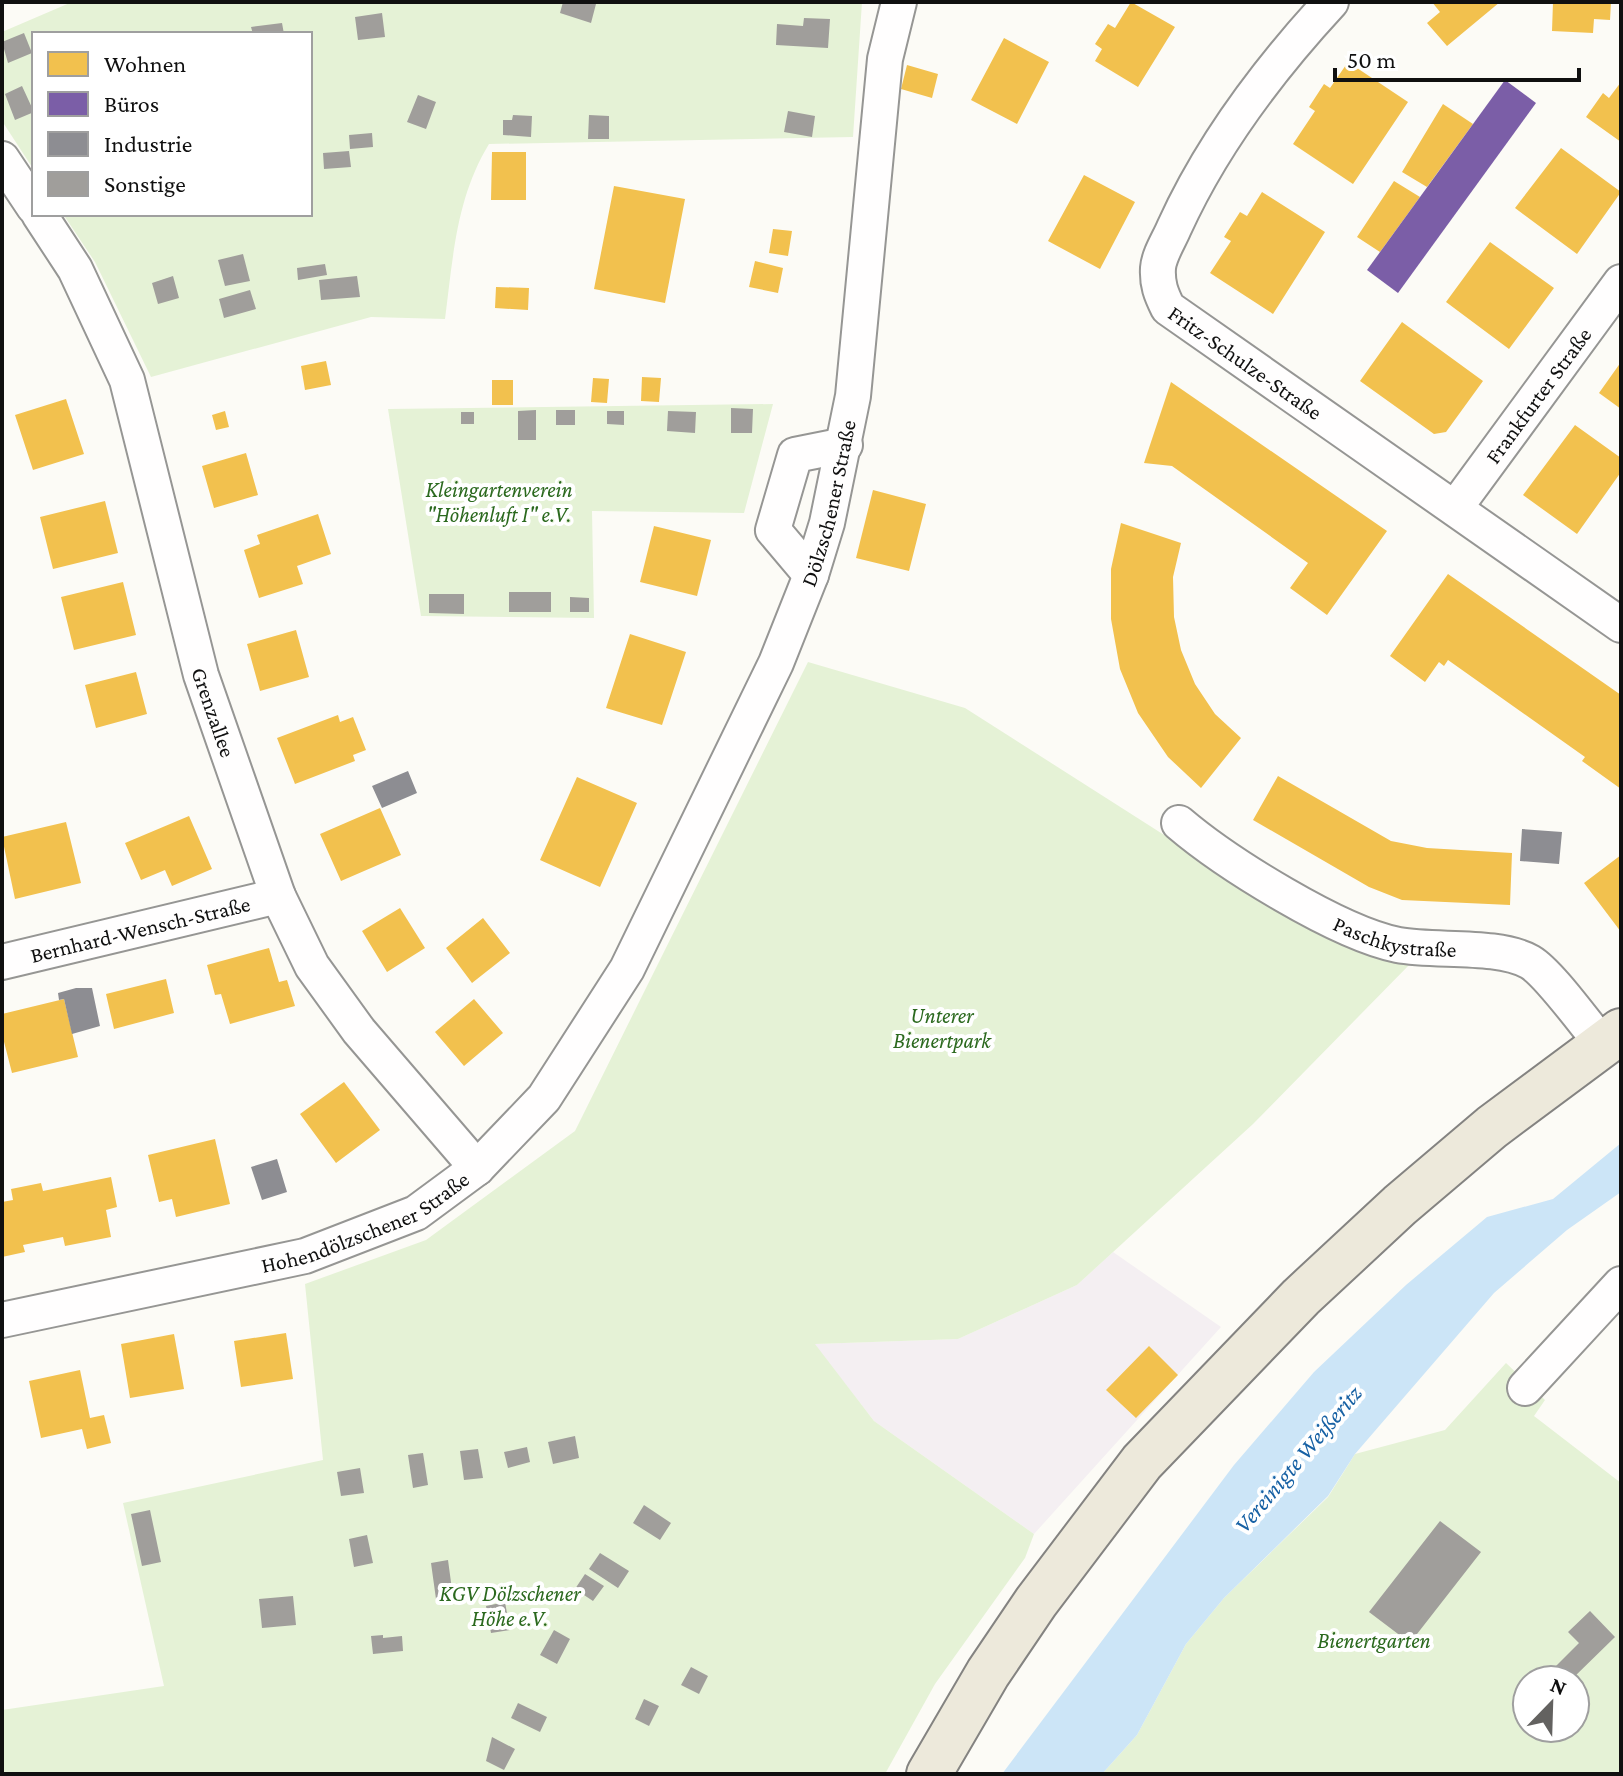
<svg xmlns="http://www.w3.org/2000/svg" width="1623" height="1776" font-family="'Crimson Pro',serif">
<rect width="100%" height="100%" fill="#fcfbf6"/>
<path fill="#f4eff2" d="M1113,1252L1221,1327L1034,1534L874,1421L814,1344L958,1339L1077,1285Z"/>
<path fill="#e5f2d6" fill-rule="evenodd" d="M72,2H862L853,137L489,144C456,198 453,258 445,319L371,317L151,377L95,262L63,214H310V34H34V170L2,121V32Z
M773,404L744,513L592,511L594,618L421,616L388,409Z
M808,662L965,708L1194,854L1412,962L1253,1124L1077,1285L958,1339L815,1344L874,1421L1034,1534L1025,1558L935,1684L885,1774H2V1710L164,1686L123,1503L323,1460L305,1284L426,1240L575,1131Z
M1506,1363L1545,1400L1534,1416L1621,1483V1774H1102L1137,1735L1186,1644L1224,1598L1328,1497L1355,1454L1445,1430ZM1527,1680H1575V1728H1527Z"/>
<path fill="#cce5f7" d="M1621,1143V1192L1567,1230L1494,1293L1355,1454L1328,1496L1224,1598L1186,1644L1137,1735L1102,1774H1002L1234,1465L1314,1372L1406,1285L1487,1217L1553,1199Z"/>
<path fill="#f2c14e" d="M1131,2L1175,27L1138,87L1095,61L1102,49L1095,44L1108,24L1115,28Z
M1432,2H1500L1447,46L1427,23L1440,12Z
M1553,2H1611L1610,20L1594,19L1593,33L1552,31Z
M1004,38L1049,62L1017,124L971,100Z
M1348,62L1408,102L1353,184L1293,144L1315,111L1309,107L1324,84L1330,88Z
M907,65L938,74L932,98L901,89Z
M1621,82V142L1586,117L1603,93L1609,98Z
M1443,104L1473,124L1427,187L1402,172Z
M1561,148L1621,192L1577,254L1515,208Z
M492,152H526V200H491Z
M1084,175L1135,202L1100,269L1048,241Z
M1394,181L1420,197L1380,252L1357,237Z
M614,186L685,199L665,303L594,289Z
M1262,192L1325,232L1273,314L1210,273L1231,241L1224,237L1240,212L1247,216Z
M773,229L792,231L788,256L769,253Z
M1490,242L1554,288L1509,349L1446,302Z
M755,261L783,268L778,293L749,287Z
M496,287L529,288L528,310L495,308Z
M1402,322L1483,381L1446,432L1434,434L1360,381Z
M326,361L331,385L305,390L301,366Z
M1621,362V409L1599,393Z
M642,377L661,378L659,402L641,401Z
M593,378L609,379L607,403L591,402Z
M492,380H513V405H492Z
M1171,382L1387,531L1327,615L1290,588L1308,563L1172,466L1144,463Z
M66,399L84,454L33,470L15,415Z
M225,411L229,427L216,430L212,415Z
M1575,425L1621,458V472L1577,534L1523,495Z
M246,453L258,495L214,508L202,466Z
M873,490L926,504L909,571L856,558Z
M105,501L118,553L53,569L40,517Z
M318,514L331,554L297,566L303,584L259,598L244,550L260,544L257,535Z
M1121,523L1181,543L1173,577L1174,617L1181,650L1195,684L1215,714L1241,738L1201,788L1168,757L1138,713L1120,669L1111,619V569Z
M654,526L711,540L697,596L640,582Z
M1448,574L1621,695V789L1582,761L1585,757L1448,660L1444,666L1439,662L1425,682L1390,656Z
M123,582L136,635L74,650L61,597Z
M296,630L309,677L260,691L247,644Z
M630,634L686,652L662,725L606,708Z
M136,672L147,714L96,728L85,685Z
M338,715L340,722L353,717L366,750L353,755L355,761L295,784L277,738Z
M1278,776L1391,841L1427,848L1512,853L1510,905L1402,900L1369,887L1253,820Z
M577,777L637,803L600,887L540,860Z
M380,808L401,855L341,881L320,834Z
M189,816L212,869L172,886L165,870L141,880L125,843Z
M66,822L81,883L15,899L2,837Z
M1621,855V932L1584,883Z
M400,908L425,948L387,972L362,931Z
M483,918L510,953L472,983L446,948Z
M269,948L279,982L287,980L295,1006L230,1024L221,994L215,995L207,965Z
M166,979L174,1013L114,1029L106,994Z
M64,999L78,1057L12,1073L2,1034V1014Z
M474,999L503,1033L464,1066L435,1032Z
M344,1082L380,1130L336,1163L300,1114Z
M215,1139L230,1204L176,1217L172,1199L159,1202L148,1155Z
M111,1177L117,1207L106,1210L111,1237L65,1246L63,1237L23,1245L25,1252L2,1257V1202L13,1200L11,1189L41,1183L43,1191Z
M286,1333L293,1379L241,1387L234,1341Z
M174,1334L184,1389L130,1398L121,1344Z
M1149,1346L1178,1375L1136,1418L1106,1390Z
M80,1370L90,1418L104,1415L111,1443L87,1449L82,1429L41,1438L29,1381Z"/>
<path fill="#7b5ea7" d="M1505,80L1536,103L1398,293L1367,270Z"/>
<path fill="#8d8d92" d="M408,771L417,793L382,808L372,786Z
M1522,829L1562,832L1559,864L1520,861Z
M76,988H92L100,1026L72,1034L64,999L59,1000L58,993Z
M277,1159L287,1192L262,1200L251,1167Z"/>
<path fill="#a09e9b" d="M563,2L596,4L591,23L560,13Z
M382,13L385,37L358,40L355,17Z
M804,18L830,19L828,48L776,45L777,24L803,26Z
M282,23L284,34H253L251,27Z
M24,33L32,53L8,63L2,42Z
M22,86L34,112L15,120L5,94Z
M418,95L436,102L426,129L407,122Z
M788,111L815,116L812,137L784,132Z
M513,115L532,116L531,137L503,135V120H512Z
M589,115L609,116V139H588Z
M372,133L373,147L350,149L349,135Z
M349,151L351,167L324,169L323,153Z
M243,254L250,281L225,286L218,260Z
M325,264L327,275L298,280L297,268Z
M173,276L179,298L158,304L152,283Z
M357,276L360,297L321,300L319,280Z
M250,290L256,309L224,318L219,299Z
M731,408L753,409L752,433H731Z
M536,410V440H518V411Z
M556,410H575V425H556Z
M607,411H624V425L607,424Z
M668,411L696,412L695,433L667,431Z
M461,412H474V424H461Z
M509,592H551V612H509Z
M429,594H464V614L429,613Z
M570,597L589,598V612H570Z
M575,1436L579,1458L553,1464L548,1442Z
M527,1447L530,1462L508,1468L504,1452Z
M478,1449L483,1478L464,1480L460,1451Z
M423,1453L428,1485L413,1488L408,1455Z
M360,1468L364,1493L341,1496L337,1472Z
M644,1505L671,1523L660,1540L633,1523Z
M150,1510L161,1562L142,1566L131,1514Z
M1440,1521L1481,1552L1410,1643L1369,1612Z
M367,1535L373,1563L354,1567L349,1539Z
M600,1553L629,1571L618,1588L589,1569Z
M448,1560L453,1597L436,1599L431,1563Z
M585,1574L604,1586L593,1601L575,1589Z
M293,1596L296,1625L262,1628L259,1599Z
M505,1602L510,1630L491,1633L486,1606Z
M1590,1611L1615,1637L1571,1680H1554L1548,1674L1579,1643L1568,1632Z
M554,1630L570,1639L557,1664L540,1655Z
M383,1635V1638L402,1636L403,1651L373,1654L371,1636Z
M691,1667L708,1676L699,1694L681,1685Z
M644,1699L659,1706L649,1726L635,1719Z
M518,1703L547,1717L540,1732L511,1718Z
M492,1737L515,1749L504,1770L486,1761Z"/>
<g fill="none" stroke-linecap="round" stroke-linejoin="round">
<defs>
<g id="minor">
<path id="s1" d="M1331,2C1269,69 1212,144 1174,228C1169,240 1159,255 1158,268C1157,284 1161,294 1168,308L1621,625"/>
<path d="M2,159L34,207"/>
<path id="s2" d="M39,214L75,269L127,380L201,675L278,896L312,966L359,1031L477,1168"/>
<path id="s3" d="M1455,508L1621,282"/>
<path d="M811,575L773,530L795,455L845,445"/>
<path id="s4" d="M1179,823C1226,863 1338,933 1398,945C1436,952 1498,944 1530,962C1549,973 1586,1025 1603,1045"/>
<path id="s5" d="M2,962L278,896"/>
<path id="s6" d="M2,1320L305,1256L416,1213L477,1168L544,1098L627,969L776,663L811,575L827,523L853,396L885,59L899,2"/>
<path d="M1525,1388L1621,1284"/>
</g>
<path id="major" d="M929,1774L988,1673L1036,1602L1142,1462L1301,1297L1400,1205L1492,1127L1621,1031"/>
</defs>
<use href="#minor" stroke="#969694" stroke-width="38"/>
<use href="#major" stroke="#848381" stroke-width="48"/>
<use href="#minor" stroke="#fffefe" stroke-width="34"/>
<use href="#major" stroke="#ede9db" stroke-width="44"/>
</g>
<g text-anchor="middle" stroke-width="8" stroke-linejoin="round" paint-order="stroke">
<g font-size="22" fill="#101010" stroke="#fff">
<text dy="8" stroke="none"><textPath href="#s1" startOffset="456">Fritz-Schulze-Straße</textPath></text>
<text dy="8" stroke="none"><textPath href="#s3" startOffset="140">Frankfurter Straße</textPath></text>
<text dy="8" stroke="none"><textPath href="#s6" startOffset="1264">Dölzschener Straße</textPath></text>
<text dy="8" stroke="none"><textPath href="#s2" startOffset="532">Grenzallee</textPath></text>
<text dy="8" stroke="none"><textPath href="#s5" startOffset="142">Bernhard-Wensch-Straße</textPath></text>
<text dy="8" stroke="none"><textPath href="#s4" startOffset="248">Paschkystraße</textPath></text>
<text dy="8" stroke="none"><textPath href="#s6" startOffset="378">Hohendölzschener Straße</textPath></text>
</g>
<g font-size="22" font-style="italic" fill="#2b691e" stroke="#fff">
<text x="499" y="497">Kleingartenverein<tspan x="499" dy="25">"Höhenluft I" e.V.</tspan></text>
<text x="942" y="1023">Unterer<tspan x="942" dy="25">Bienertpark</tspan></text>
<text x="510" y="1601">KGV Dölzschener<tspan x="510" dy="25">Höhe e.V.</tspan></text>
<text x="1374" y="1648">Bienertgarten</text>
</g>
<g font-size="24" font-style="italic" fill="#1761a4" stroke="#fff">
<text transform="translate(1298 1459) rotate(-50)" y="8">Vereinigte Weißeritz</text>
</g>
</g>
<rect width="1623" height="1776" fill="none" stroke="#101010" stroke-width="8"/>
<rect x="32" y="32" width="280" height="184" fill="#ffffff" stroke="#9f9f9f" stroke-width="2"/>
<rect x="48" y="52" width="40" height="24" fill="#f2c14e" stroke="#9f9f9f" stroke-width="2"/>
<text x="104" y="72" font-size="24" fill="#101010">Wohnen</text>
<rect x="48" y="92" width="40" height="24" fill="#7b5ea7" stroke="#9f9f9f" stroke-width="2"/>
<text x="104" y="112" font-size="24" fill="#101010">Büros</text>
<rect x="48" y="132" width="40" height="24" fill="#8d8d92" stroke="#9f9f9f" stroke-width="2"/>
<text x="104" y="152" font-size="24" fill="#101010">Industrie</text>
<rect x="48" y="172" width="40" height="24" fill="#a09e9b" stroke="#9f9f9f" stroke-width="2"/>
<text x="104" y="192" font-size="24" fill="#101010">Sonstige</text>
<g transform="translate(1551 1704) rotate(23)"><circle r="38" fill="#ffffff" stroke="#9f9f9f" stroke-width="2"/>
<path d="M0-6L14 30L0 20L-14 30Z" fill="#636260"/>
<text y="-12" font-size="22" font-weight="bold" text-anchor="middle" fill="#101010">N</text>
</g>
<path d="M1335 68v12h244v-12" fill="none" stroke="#101010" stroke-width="4"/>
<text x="1347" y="68" font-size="24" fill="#101010" stroke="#ffffff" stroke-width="6" paint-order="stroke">50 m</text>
</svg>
